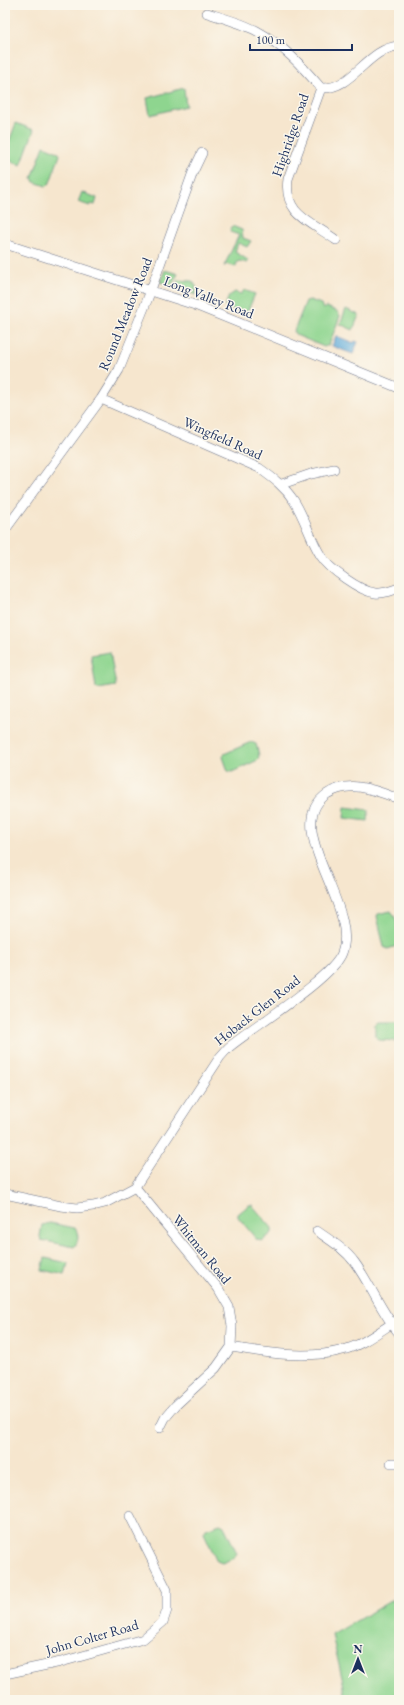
<svg xmlns="http://www.w3.org/2000/svg" width="404" height="1705" font-family="'EB Garamond',serif">
<rect width="100%" height="100%" fill="#fbf7ec"/>
<filter id="ink" filterUnits="userSpaceOnUse"><feTurbulence type="fractalNoise" baseFrequency=".025" numOctaves="2"/><feDisplacementMap in="SourceGraphic" scale="8" xChannelSelector="R" yChannelSelector="G"/><feConvolveMatrix kernelMatrix="1 2 1 2 8 2 1 2 1" color-interpolation-filters="sRGB"/></filter>
<filter id="wash" filterUnits="userSpaceOnUse"><feTurbulence type="fractalNoise" baseFrequency=".012" numOctaves="4" result="noise"/><feDisplacementMap in="SourceGraphic" scale="16" xChannelSelector="R" yChannelSelector="G"/><feGaussianBlur stdDeviation="0.9" result="paint"/><feColorMatrix in="noise" values="0 0 0 0 0 0 0 0 0 0 0 0 0 0 0 0 0 1.4 0 .05"/><feComposite in="paint" operator="in"/></filter>
<g filter="url(#wash)">
<rect width="100%" height="100%" fill="#f6e6ce"/>
<path fill="#8ed58f" stroke="#548276" d="M184,88L186,106L150,115L147,98Z
M16,123L34,130L21,165L5,159V152Z
M44,146L58,152L60,155L49,185L46,186L34,182L32,178Z
M82,192L97,198L95,205L91,204L90,206L78,202Z
M232,226L242,230L243,238L251,241L247,247L238,243L235,252L248,260L247,263L240,261L237,262L236,267L226,264L225,266H224L239,235L230,232Z
M165,270L178,274L171,286L160,282Z
M178,280L192,281L196,286V295L174,287Z
M244,290L255,294L246,315L225,306L229,296L235,292L241,294Z
M310,300L321,304L323,309L327,307L338,312L340,316L329,345L324,347L296,335L294,331L306,301Z
M346,309L359,315L353,330L340,324Z
M110,652L116,686L98,689L96,688L91,655Z
M251,742L256,744L259,755L258,760L232,772L228,771L223,757L224,754Z
M345,807L369,810L368,821L344,818Z
M391,911C398,919 399,934 399,945L388,949L384,947L377,916L378,914Z
M378,1022H399V1041L379,1040L375,1035V1024Z
M249,1205H252L272,1228V1233L262,1241L257,1240L238,1217V1214Z
M50,1223L75,1228C79,1235 79,1241 74,1247L41,1240L40,1236L42,1225Z
M45,1258L68,1263L65,1275L42,1270Z
M220,1524L224,1526L237,1553L234,1558L222,1563L217,1561L204,1533L206,1529Z
M399,1596V1700H346L343,1682L332,1635Z"/>
<path fill="#61acda" stroke="#3e6e9c" d="M336,336L354,343L355,341L358,342L353,354L332,346Z"/>
</g>
<g filter="url(#ink)">
<g fill="none" stroke-linecap="round" stroke-linejoin="round">
<defs>
<path id="minor" d="M207,13C223,18 242,23 257,31C283,45 302,66 321,88C353,90 367,48 399,46
M321,88L288,179C283,215 312,222 336,240
M5,244L195,305L399,388
M101,399L259,468C273,478 285,487 294,501C305,518 310,539 321,556C329,569 360,591 375,593C383,594 391,591 399,588
M282,484L311,474L334,469
M5,530L101,399L119,370L148,298L193,172L202,153
M135,1187L218,1288L229,1307L232,1326L231,1347L216,1368L176,1405L165,1418L160,1428
M5,1194L61,1206L77,1208L93,1206L105,1203L135,1187L220,1057L228,1048C252,1028 333,978 342,953C360,906 279,827 327,794C350,779 375,790 399,799
M317,1231C330,1240 345,1249 355,1263C371,1285 381,1312 399,1333
M231,1347C267,1353 307,1360 343,1350C363,1345 381,1330 399,1319
M391,1463H399
M5,1674L61,1662L143,1639L163,1622L167,1610V1590L130,1516"/>
</defs>
<use href="#minor" stroke="#686f85" stroke-width="10"/>
<use href="#minor" stroke="#fff" stroke-width="9"/>
</g>
</g>
<g text-anchor="middle" stroke-width="3" stroke-linejoin="round" paint-order="stroke">
<g font-size="14" fill="#1b2f5e" stroke="#fbf7ec">
<text transform="translate(290 135) rotate(-71)" y="5">Highridge Road</text>
<text transform="translate(209 297) rotate(21)" y="5">Long Valley Road</text>
<text transform="translate(125 314) rotate(-68)" y="5">Round Meadow Road</text>
<text transform="translate(223 438) rotate(24)" y="5">Wingfield Road</text>
<text transform="translate(257 1010) rotate(-38)" y="5">Hoback Glen Road</text>
<text transform="translate(202 1249) rotate(51)" y="5">Whitman Road</text>
<text transform="translate(92 1637) rotate(-16)" y="5">John Colter Road</text>
</g>
</g>
<rect width="404" height="1705" fill="none" stroke="#fbf7ec" stroke-width="20"/>
<g transform="translate(358 1659)" stroke="#fbf7ec" stroke-width="3" paint-order="stroke">
<path d="M0-3L7 15L0 10L-7 15Z" fill="#1b2f5e"/>
<text y="-6" font-size="11" font-weight="bold" text-anchor="middle" fill="#1b2f5e">N</text>
</g>
<path d="M250 44v6h102v-6" fill="none" stroke="#1b2f5e" stroke-width="2"/>
<text x="256" y="44" font-size="12" fill="#1b2f5e" stroke="#fbf7ec" stroke-width="3" paint-order="stroke">100 m</text>
</svg>
